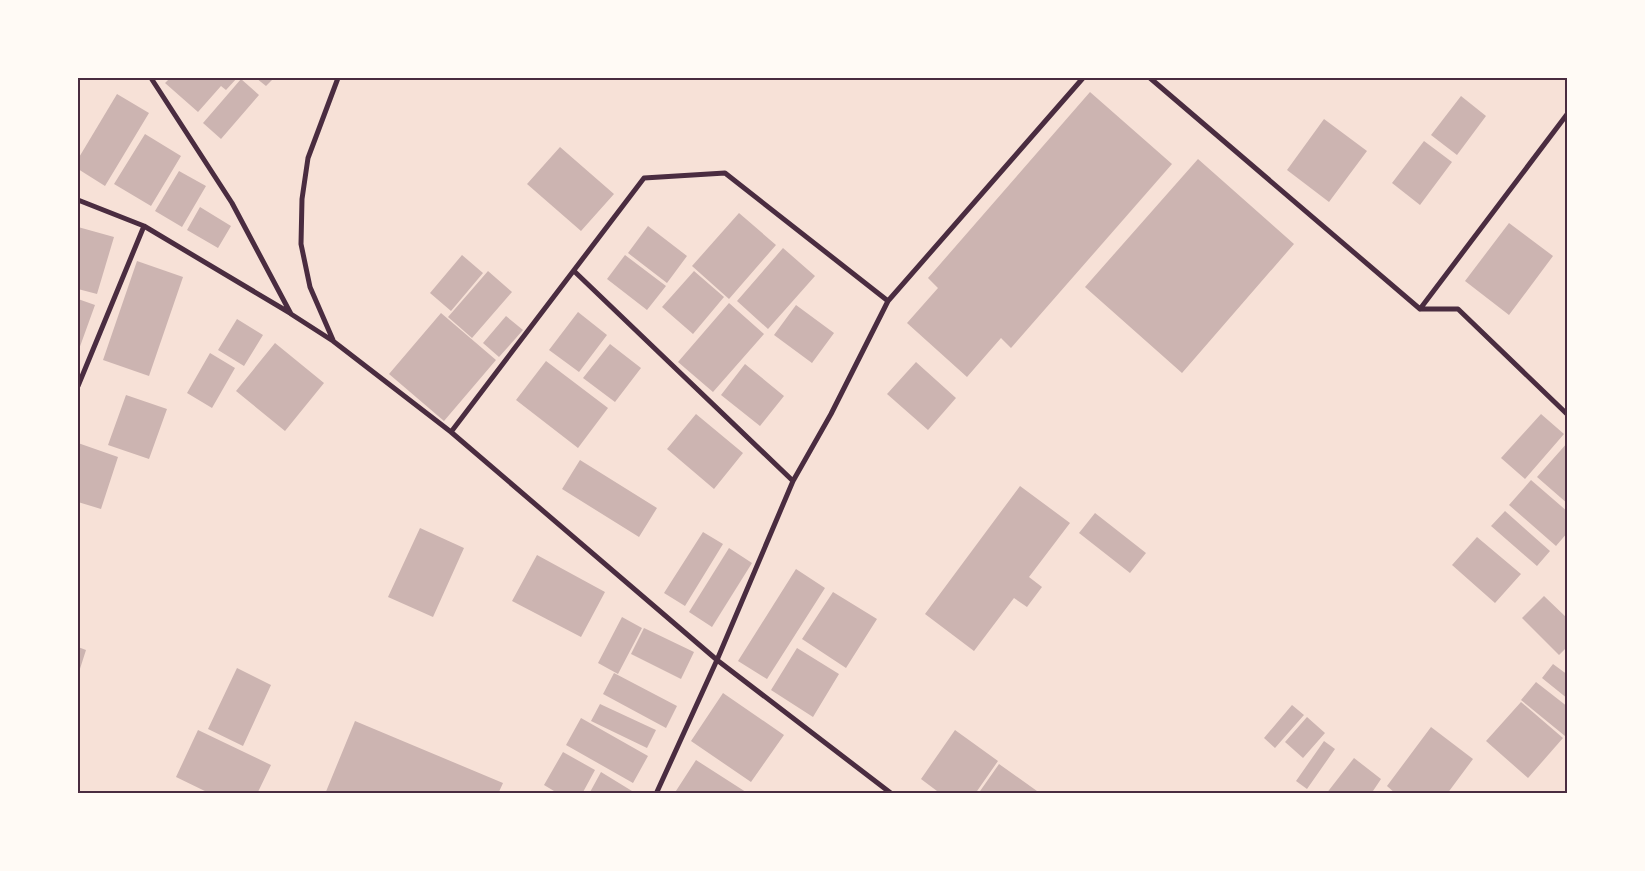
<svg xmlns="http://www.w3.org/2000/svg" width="1645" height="871" font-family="Roboto,sans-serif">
<rect width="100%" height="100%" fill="#f7e1d7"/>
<path fill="#ccb4b1" d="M170,78H237L226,90L221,86L198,112L165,83Z
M256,78H274L266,86Z
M241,79L259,95L221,139L203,123Z
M1090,92L1172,164L1011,348L1001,338L967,377L907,323L938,288L928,278Z
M117,94L149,113L105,186L78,169V159Z
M1461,96L1486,116L1457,155L1431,135Z
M1324,119L1367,151L1329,202L1287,170Z
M145,134L181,156L151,206L114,184Z
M1424,141L1452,162L1420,205L1392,183Z
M560,147L614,194L581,231L527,184Z
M1198,159L1294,244L1182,373L1085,287Z
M179,171L206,186L182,227L155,211Z
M200,207L231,226L218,248L187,230Z
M739,213L776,245L729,299L692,266Z
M1509,223L1553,256L1509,315L1465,281Z
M648,226L687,256L667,283L628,253Z
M78,227L114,237L97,294L78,289Z
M783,248L815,276L768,329L737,301Z
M462,255L483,273L451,311L430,293Z
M625,255L666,286L647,310L607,279Z
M137,261L183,277L149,376L103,360Z
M488,271L512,292L472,338L448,317Z
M694,271L724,297L693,334L662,307Z
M78,299L95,305L78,352Z
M729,303L764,334L713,392L678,362Z
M796,305L834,333L812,363L774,335Z
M578,312L607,335L579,372L549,350Z
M441,313L496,360L444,421L389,374Z
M506,316L523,330L499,357L483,343Z
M237,319L263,335L244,366L218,350Z
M275,343L324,383L285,431L236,391Z
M610,344L641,368L615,402L583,378Z
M210,353L235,368L212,408L187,393Z
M546,361L608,408L578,448L516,400Z
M916,362L956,398L928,430L887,394Z
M745,364L784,396L760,426L721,395Z
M126,395L167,409L149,459L108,445Z
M696,414L743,453L714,489L667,449Z
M1541,414L1564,434L1525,479L1501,458Z
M1568,442V504L1537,477Z
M78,443L118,457L101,509L78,502Z
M580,460L657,508L639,537L562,489Z
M1531,480L1568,512V532L1556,546L1509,505Z
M1020,486L1070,523L1029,577L1042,587L1027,607L1014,598L974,651L925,614Z
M1505,511L1550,551L1537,566L1491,526Z
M1095,513L1146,553L1130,573L1079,533Z
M420,528L464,548L433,617L388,597Z
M703,532L723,544L685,606L664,593Z
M1477,537L1521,574L1495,603L1452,565Z
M729,548L752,563L712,627L689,612Z
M537,555L605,592L581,637L512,601Z
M796,569L825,588L767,679L738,661Z
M833,592L877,619L846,668L802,639Z
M1544,596L1568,619V646L1559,655L1522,618Z
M622,617L642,628L618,674L598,663Z
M644,628L694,652L681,679L631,654Z
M78,647L86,650L78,675Z
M797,648L839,674L813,717L771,690Z
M1553,664L1568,675V699L1542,678Z
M237,668L271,685L243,746L208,729Z
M614,673L677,706L666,728L603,694Z
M1536,682L1568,707V733L1565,736L1521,700Z
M723,693L784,735L751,782L691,741Z
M1521,702L1563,738L1528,778L1486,741Z
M600,704L656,730L647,748L591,721Z
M1292,705L1304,715L1275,748L1264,738Z
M1307,717L1325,733L1303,758L1285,742Z
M581,718L648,756L633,783L566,745Z
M355,721L503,783L498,794H325Z
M1431,727L1473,759L1447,794H1396L1387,786Z
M198,730L271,765L257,794H211L176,777Z
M955,730L998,761L975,794H941L921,779Z
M1324,741L1335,749L1307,789L1296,781Z
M563,752L595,770L582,794H559L544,785Z
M1354,758L1381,779L1371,794H1326Z
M696,760L749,794H674Z
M999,764L1037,791L1036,794H978Z
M601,772L632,791L631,794H589Z"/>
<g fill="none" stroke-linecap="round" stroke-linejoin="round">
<path stroke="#4a2c40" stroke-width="5" d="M151,78L232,203L291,314L333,341L451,432
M1150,78L1420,309H1458L1568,415
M78,200L144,226L290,313
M574,271L793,481
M888,301L1083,78
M1420,309L1568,113
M333,340L310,287L301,244L302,199L308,158L338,78
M78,386L144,226
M656,794L717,660L793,481L831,414L888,301L725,173L644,178L451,432L717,660L892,794"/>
</g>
<rect width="1645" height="871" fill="none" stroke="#fffaf5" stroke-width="158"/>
<rect x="79" y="79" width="1487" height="713" fill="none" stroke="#4a2c40" stroke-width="2"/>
</svg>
